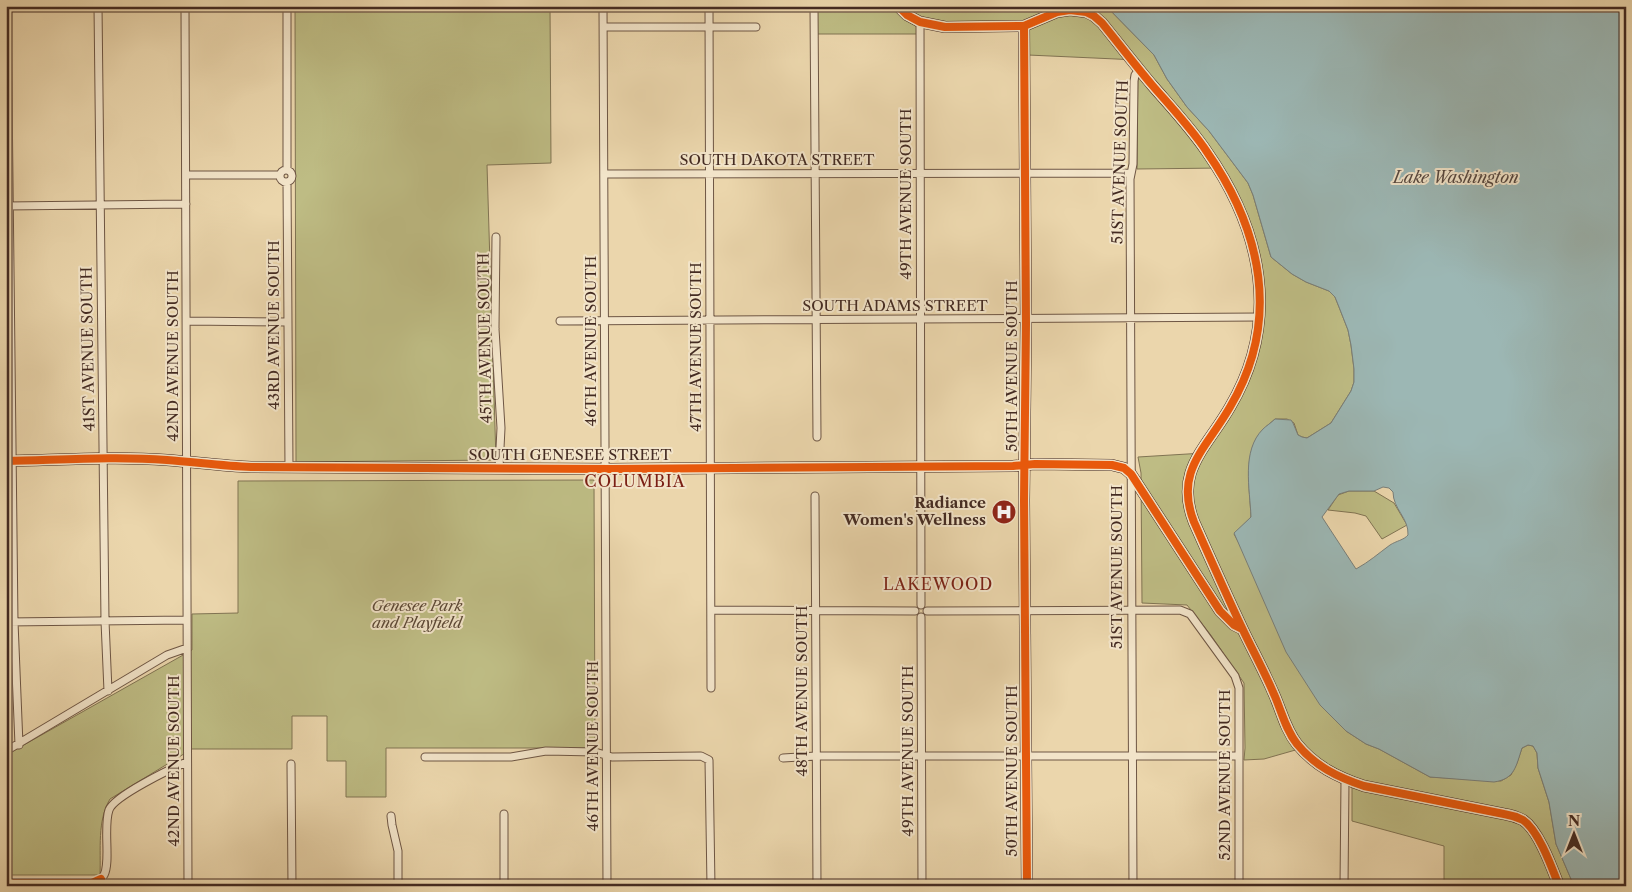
<svg xmlns="http://www.w3.org/2000/svg" width="1632" height="892" font-family="'Libre Caslon Text',serif">
<rect width="100%" height="100%" fill="#ebd6ac"/>
<filter id="stains"><feTurbulence type="fractalNoise" baseFrequency=".004" numOctaves="4"/><feColorMatrix values="0 0 0 0 .2 0 0 0 0 .09 0 0 0 0 .02 0 0 0 .5 -.17"/></filter>
<radialGradient id="worn" r=".72"><stop offset=".6" stop-color="#630" stop-opacity="0"/><stop offset="1" stop-color="#630" stop-opacity=".3"/></radialGradient>
<path fill="#bebc84" stroke="#817453" d="M295,6H550L551,163L487,165L496,460L296,462Z
M816,6H1106L1154,55L1167,79L1187,107L1209,131L1248,183L1253,195L1271,257L1292,274L1306,282L1329,291L1335,297L1339,307L1348,330L1351,345L1354,369V382L1351,391L1331,423L1307,438L1302,437L1298,435L1294,423L1287,419H1275C1268,425 1260,431 1256,439C1244,462 1250,491 1251,517L1234,534L1331,716L1346,731L1366,744L1379,749L1430,777L1501,781L1511,775L1517,763L1522,748L1528,745L1533,746L1537,753L1538,768L1549,802L1556,844L1574,886H1444V846L1352,821V778L1318,759L1306,747L1264,759L1244,760L1245,748L1244,683L1210,634L1187,605L1142,603L1141,473L1138,457L1204,453L1258,349L1261,339L1264,313L1263,289L1222,168L1137,169L1138,60L1028,55L1019,23L932,22L919,17L918,34H817Z
M594,480L595,748H386V797H346V761H327V716H292V749H192L110,799C97,821 101,849 100,875H6V755L192,650V614L238,613V481Z
M1349,491H1374L1394,503L1407,525L1382,539L1366,516L1355,513L1328,510L1338,495Z"/>
<path fill="#9cb7b4" stroke="#797f7a" fill-rule="evenodd" d="M1106,6H1626V886H1574L1556,844L1549,802L1538,768L1537,753L1533,746L1528,745L1522,748C1516,766 1515,779 1494,782L1430,777L1379,749L1366,744L1346,731L1320,705L1286,652L1234,533L1251,517C1250,489 1241,451 1263,429C1266,426 1271,423 1275,419L1291,420L1293,423L1298,435L1302,437L1307,438L1331,423L1351,391L1354,382V369L1351,345L1348,330L1339,307L1335,297L1329,291L1306,282L1292,274L1271,257L1253,195L1248,183L1209,131L1187,107L1167,79L1154,55ZM1383,487L1389,488L1393,492C1393,509 1409,518 1408,535C1404,540 1396,541 1390,545C1379,553 1369,562 1356,569L1322,517L1339,494L1349,491H1374Z"/>
<g fill="none" stroke-linecap="round" stroke-linejoin="round">
<defs>
<path id="street" d="M7,6L14,622L19,745
M98,6L105,621L108,691
M185,6L188,886
M603,6L607,886
M709,6L711,688
M814,6L817,437
M920,22L921,605
M604,27H756
M287,169V6
M280 176a6 6 0 1 1 12 0a6 6 0 1 1-12 0Z
M604,174L1131,173
M186,175H280
M287,182L289,467
M6,206L186,204
M496,237L495,329L501,428L499,468
M187,321L288,322
M560,321L1260,317
M815,496L817,886
M711,610L915,611
M927,611L1180,610L1190,614L1235,676L1239,688V886
M921,617L922,886
M6,622L187,620
M6,751L167,655L187,648
M425,757H511L546,751L595,752L612,757L701,756L709,760L711,886
M783,758L816,756H1239
M291,764L292,886
M504,814V886
M391,816L392,825L398,851V886
M6,883H92C97,881 102,879 104,875C111,862 103,827 109,810C114,796 172,768 187,762
M1133,886L1130,179L1133,164L1134,81L1135,75L1139,70
M1344,886L1345,780"/>
<path id="secondary" d="M898,6L907,15L920,22L945,27L1024,26L1057,12L1070,10L1086,12L1094,16L1102,23C1119,44 1135,65 1152,85C1171,107 1191,128 1207,152C1262,231 1281,321 1230,407C1206,449 1174,471 1194,522C1210,558 1226,594 1243,630C1253,651 1264,671 1273,692C1281,709 1285,729 1297,744C1315,766 1337,777 1364,786L1504,814C1510,815 1517,817 1523,820C1539,831 1552,868 1559,886
M1024,26L1026,324L1024,500L1027,886
M6,461C59,460 114,456 167,460C195,462 223,466 251,467L611,469L1013,466L1035,464L1112,465L1124,468L1131,474L1220,611L1234,625L1242,629"/>
</defs>
<use href="#street" stroke="#6e5644" stroke-width="9"/>
<use href="#secondary" stroke="#442b22" stroke-width="12"/>
<use href="#street" stroke="#f2e4c9" stroke-width="7"/>
<use href="#secondary" stroke="#f2e4c9" stroke-width="10"/>
<defs>
<path id="cycleway" d="M898,6L907,15L920,22L945,27L1024,26L1057,12L1070,10L1086,12L1094,16L1102,23C1119,44 1135,65 1152,85C1171,107 1191,128 1207,152C1262,231 1281,321 1230,407C1206,449 1174,471 1194,522C1210,558 1226,594 1243,630C1253,651 1264,671 1273,692C1281,709 1285,729 1297,744C1315,766 1337,777 1364,786L1504,814C1510,815 1517,817 1523,820C1539,831 1552,868 1559,886
M1024,26L1026,324L1024,500L1027,886
M6,461C59,460 114,456 167,460C195,462 223,466 251,467L611,469L1013,466L1035,464L1112,465L1124,468L1131,474L1220,611L1234,625L1242,629
M6,883H92L101,879"/>
</defs>
<use href="#cycleway" stroke="#f2e4c9" stroke-width="11"/>
<use href="#cycleway" stroke="#e8590c" stroke-width="8"/>
</g>
<defs>
<symbol id="hospital-disc" viewBox="-11 -11 22 22"><circle r="9.5" fill="#8f2418" stroke="#f2e4c9"/><path d="M-5-5h3v3.5h4V-5h3V5h-3V1.5h-4V5h-3Z" fill="#fff"/></symbol>
</defs>
<g fill-rule="evenodd">
<use href="#hospital-disc" x="990" y="498" width="28" height="28"/>
</g>
<g text-anchor="middle" stroke-width="4" stroke-linejoin="round" paint-order="stroke">
<g font-size="15" fill="#442b22" stroke="#f2e4c9">
<text x="777" y="165">SOUTH DAKOTA STREET</text>
<text transform="translate(1120 162) rotate(-88)" y="5">51ST AVENUE SOUTH</text>
<text transform="translate(906 194) rotate(-90)" y="5">49TH AVENUE SOUTH</text>
<text x="895" y="311">SOUTH ADAMS STREET</text>
<text transform="translate(274 325) rotate(-90)" y="5">43RD AVENUE SOUTH</text>
<text transform="translate(485 338) rotate(-91)" y="5">45TH AVENUE SOUTH</text>
<text transform="translate(591 341) rotate(-90)" y="5">46TH AVENUE SOUTH</text>
<text transform="translate(696 347) rotate(-90)" y="5">47TH AVENUE SOUTH</text>
<text transform="translate(88 349) rotate(-91)" y="5">41ST AVENUE SOUTH</text>
<text transform="translate(173 356) rotate(-90)" y="5">42ND AVENUE SOUTH</text>
<text transform="translate(1012 366) rotate(-90)" y="5">50TH AVENUE SOUTH</text>
<text x="570" y="460">SOUTH GENESEE STREET</text>
<text transform="translate(1117 567) rotate(-90)" y="5">51ST AVENUE SOUTH</text>
<text transform="translate(802 691) rotate(-90)" y="5">48TH AVENUE SOUTH</text>
<text transform="translate(593 746) rotate(-90)" y="5">46TH AVENUE SOUTH</text>
<text transform="translate(908 751) rotate(-90)" y="5">49TH AVENUE SOUTH</text>
<text transform="translate(174 761) rotate(-90)" y="5">42ND AVENUE SOUTH</text>
<text transform="translate(1012 771) rotate(-90)" y="5">50TH AVENUE SOUTH</text>
<text transform="translate(1225 775) rotate(-90)" y="5">52ND AVENUE SOUTH</text>
</g>
<g font-size="15" font-weight="bold" fill="#442b22" stroke="#f2e4c9" text-anchor="end">
<text x="986" y="508">Radiance<tspan x="986" dy="17">Women's Wellness</tspan></text>
</g>
<g font-size="15" font-style="italic" fill="#5c4836" stroke="#f2e4c9">
<text x="417" y="611">Genesee Park<tspan x="417" dy="17">and Playfield</tspan></text>
</g>
<g font-size="16" font-style="italic" fill="#56473f" stroke="#f2e4c9">
<text x="1456" y="183">Lake Washington</text>
</g>
<g font-size="16" letter-spacing="1" fill="#7a1f14" stroke="#f2e4c9">
<text x="635" y="487">COLUMBIA</text>
<text x="938" y="590">LAKEWOOD</text>
</g>
</g>
<rect width="1632" height="892" fill="none" stroke="#ebd6ac" stroke-width="25"/>
<rect x="8" y="8" width="1617" height="877" fill="none" stroke="#442b22" stroke-width="2.5"/>
<rect x="12" y="12" width="1607" height="867" fill="none" stroke="#442b22"/>
<g transform="translate(1574 834)" stroke="#f2e4c9" stroke-width="4" paint-order="stroke">
<path d="M0-4L9 19L0 12L-9 19Z" fill="#442b22"/>
<text y="-8" font-size="14" font-weight="bold" text-anchor="middle" fill="#442b22">N</text>
</g>
<rect width="100%" height="100%" filter="url(#stains)"/>
<rect width="100%" height="100%" fill="url(#worn)"/>
</svg>
